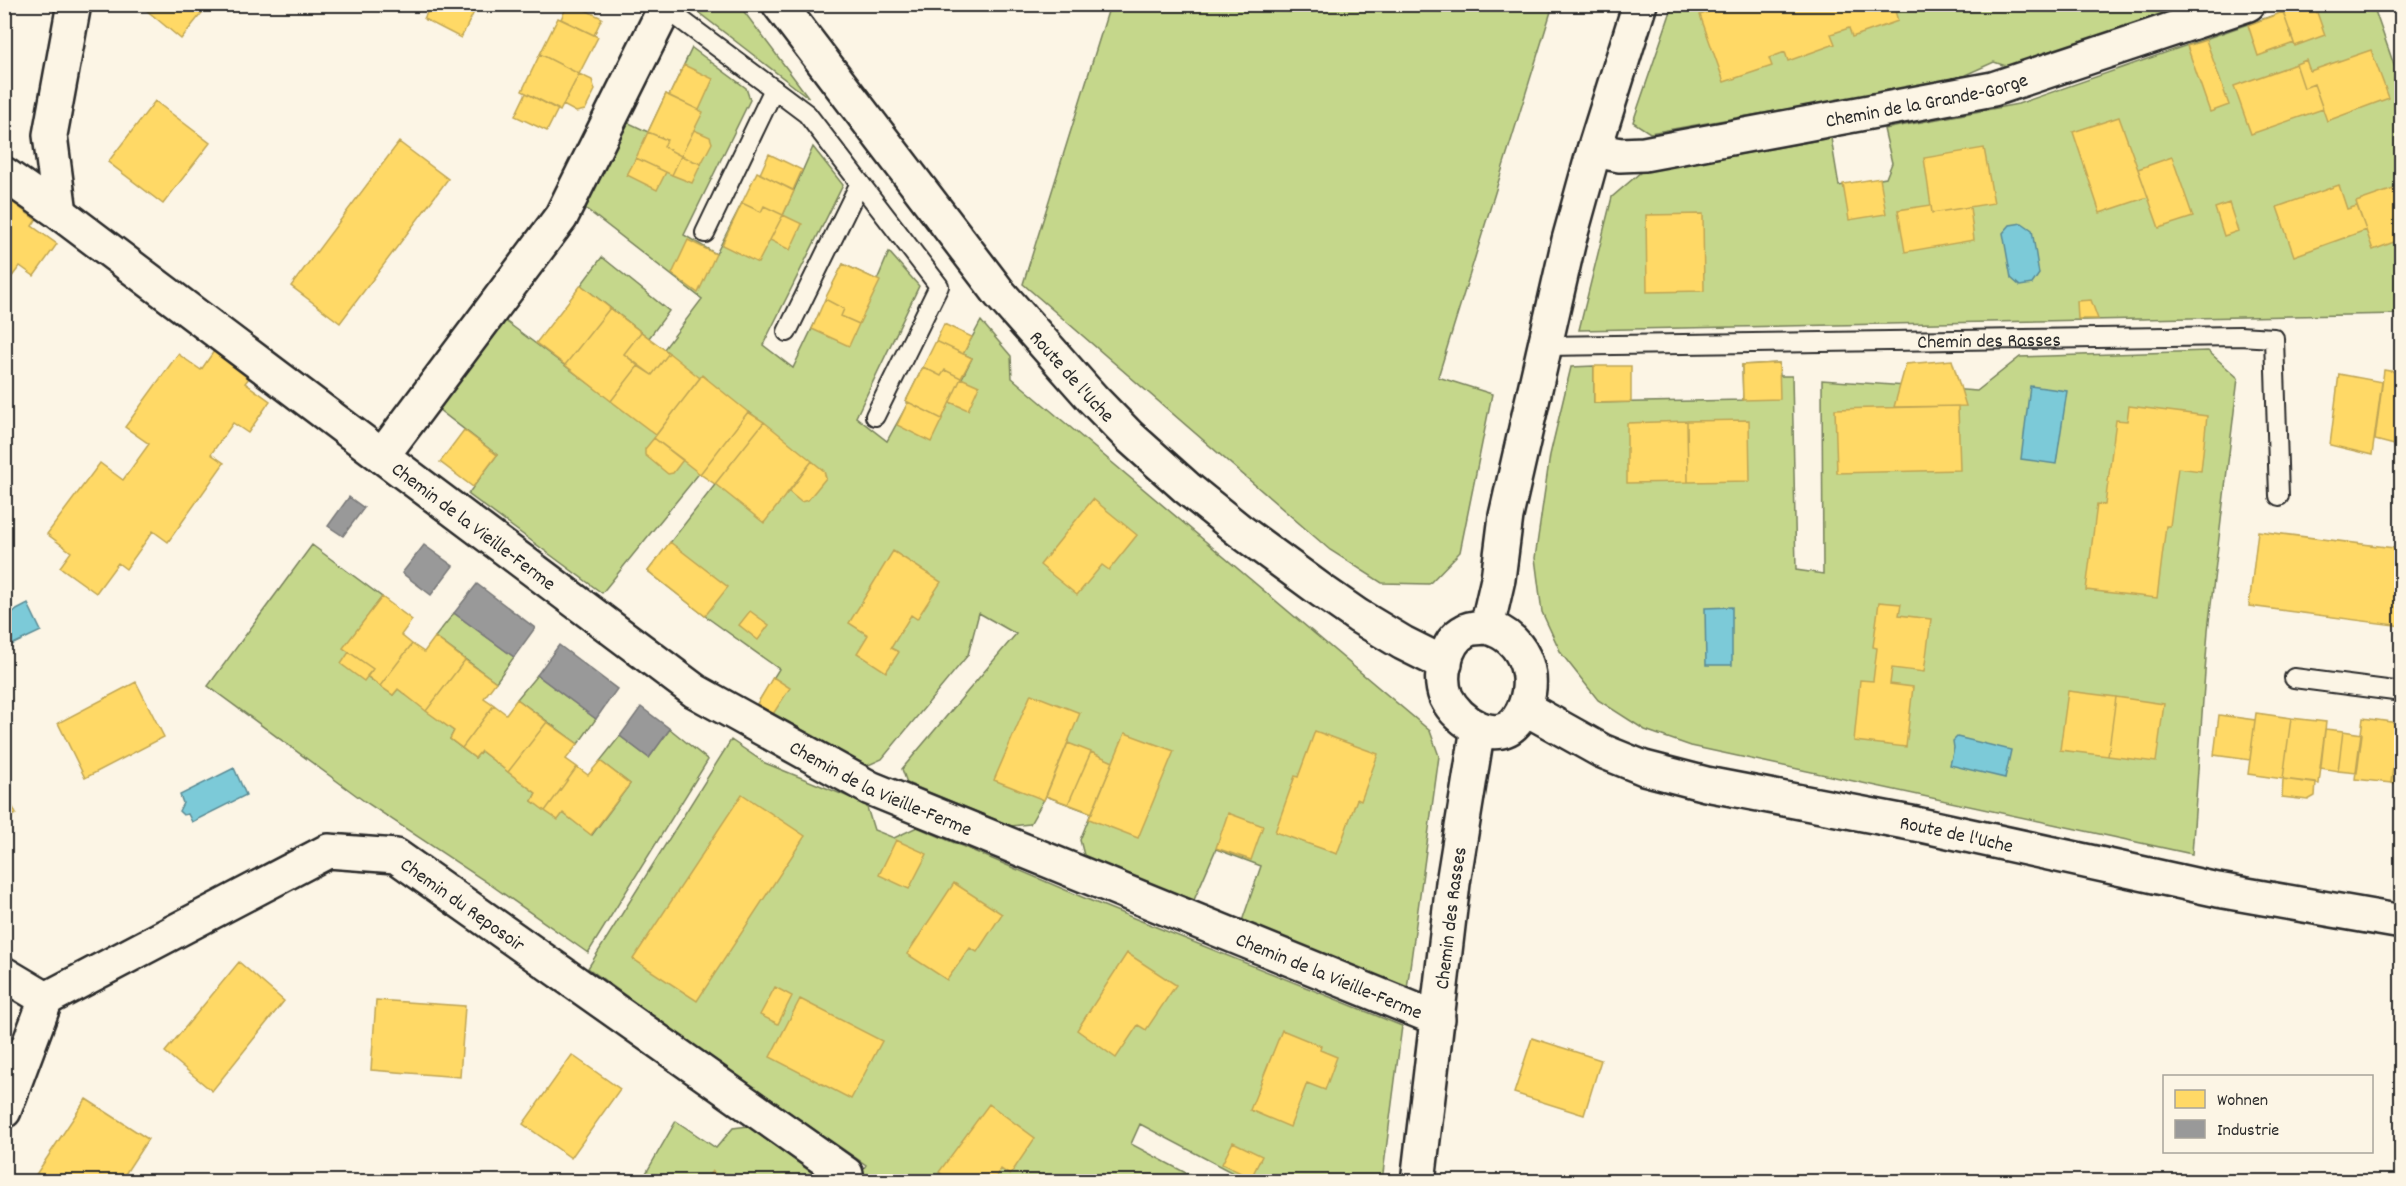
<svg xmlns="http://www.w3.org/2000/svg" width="2406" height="1186" font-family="Dekko,sans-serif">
<rect width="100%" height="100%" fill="#fcf5e5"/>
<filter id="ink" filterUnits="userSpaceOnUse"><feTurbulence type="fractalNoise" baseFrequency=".0167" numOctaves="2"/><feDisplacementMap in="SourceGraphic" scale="12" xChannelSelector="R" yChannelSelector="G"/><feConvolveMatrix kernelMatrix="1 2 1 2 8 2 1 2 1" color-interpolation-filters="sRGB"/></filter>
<g filter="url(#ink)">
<path fill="#c5d78b" stroke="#78815b" stroke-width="1.5" d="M696,5H739L809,98L694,9Z
M1110,5H1553L1438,377L1492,394L1460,552L1429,584L1382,583L1330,550L1023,284Z
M1673,5H2196L2012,68L1994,62L1954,80L1650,133L1633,122Z
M2303,5H2373L2401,85V314L1579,330L1612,197L1641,172L1831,138L1839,186L1886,178L1892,163L1884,129L2018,104Z
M692,48L746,88L750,100L684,235L716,254L742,203L783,215L813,147L843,185L763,345L793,368L843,264L877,280L889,252L919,286L856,417L887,441L908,403L906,401L923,367L941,376L962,378L972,358L963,354L981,321L1011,356L1012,378L1430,731L1439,756L1407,989L1241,924L1261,866L1216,849L1194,900L1085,859L1080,840L1091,813L1046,796L1030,824L1011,826L907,783L902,769L1016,634L979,613L968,655L882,759L862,768L790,732L757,704L779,669L705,616L648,571L763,423L749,412L602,593L468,494L497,455L438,409L504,320L611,400L638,366L652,375L669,353L664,349L702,299L585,208L627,122L648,132L666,94L669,96Z
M602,257L669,311L649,338L581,285Z
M2208,351L2238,378L2208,630L2192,854L1691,746L1645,730L1598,700L1561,653L1542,612L1535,558L1550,455L1571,367L1594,366V403L1743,400L1742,365L1779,363L1780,376H1792L1796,570L1823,574L1822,380L1977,391L2020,357Z
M312,545L382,597L344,648L373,669L368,677L393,695L398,689L454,731L450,739L475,758L481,751L536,793L532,801L558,819L563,813L592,835L630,784L600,761L620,736L649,758L670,729L708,760L588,953L491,885L364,801L208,686Z
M454,613L514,657L496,682L435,637Z
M537,675L596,719L578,744L517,699Z
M731,740L765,763L866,804L874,830L894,838L917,827L1089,900L1402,1026L1382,1181H1248L1140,1124L1131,1144L1201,1181H856L866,1165L723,1067L588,968Z
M676,1121L716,1148L733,1128L748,1126L823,1181L641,1182Z"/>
<path fill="#7bcad8" stroke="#5b8a93" stroke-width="1.5" d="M2022,223L2032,230L2039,274L2032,284L2020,286L2011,278L2003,233L2010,225Z
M2030,386L2067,391L2056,464L2021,459Z
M28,604L41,631L5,648V616Z
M1732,607V665H1706L1705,608Z
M1957,737L2011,750L2005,778L1950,765L1954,748L1953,741Z
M234,768L246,795L192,822L188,814L183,815L179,811L183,803L180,795Z"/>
<path fill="#ffd966" stroke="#bfa554" stroke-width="1.5" d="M139,4H209L181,39Z
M431,4H478L461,38L424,19Z
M568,4H573L602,18L594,35L561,19Z
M1729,4H1893L1898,21L1852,37L1849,28L1831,34L1835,44L1788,61L1785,52L1769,58L1772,66L1724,82L1700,15Z
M2304,4H2314L2325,35L2295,46L2283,12Z
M2283,12L2294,43L2258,56L2248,25Z
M558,18L598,37L579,74L540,54Z
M2206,40L2229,105L2210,112L2187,46Z
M2371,50L2389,98L2327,121L2314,84L2304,88L2296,64L2306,60L2310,71Z
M540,54L579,74L560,111L522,91Z
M2296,64L2304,88L2314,84L2323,109L2251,134L2234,86Z
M684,65L713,79L699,110L669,96Z
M579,74L592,80L595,90L585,110L576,112L563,105Z
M526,93L558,109L547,131L515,116Z
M666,94L703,112L681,156L664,147L667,140L648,132Z
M155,101L210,143L163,204L108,162Z
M2119,117L2148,197L2100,213L2073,132Z
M694,130L710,137L712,143L701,164L681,156Z
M648,132L667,140L664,147L681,156L672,175L636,158Z
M399,142L448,179L340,323L291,286Z
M1984,148L1994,203L1932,213L1924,158Z
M769,154L802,170L793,190L760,174Z
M681,156L701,164L692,183L672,175Z
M2172,157L2193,217L2159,228L2138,169Z
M636,158L666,172L657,190L627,175Z
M757,172L794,191L783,215L764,206L761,212L742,203Z
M1880,178L1886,214L1849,220L1843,184Z
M2339,185L2347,209L2357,206L2366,230L2294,256L2277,207Z
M2402,186V239L2373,250L2356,202Z
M4,196L36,220L32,226L57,244L34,276L20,266L4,287Z
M742,203L761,212L764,206L783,215L758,263L722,245Z
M2229,203L2238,231L2224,236L2215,208Z
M1931,205L1932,213L1970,207L1974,240L1905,252L1898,210Z
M1703,214L1704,291L1647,292L1646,215Z
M783,215L802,224L790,250L770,240Z
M688,240L716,254L698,293L672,274Z
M843,264L880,281L859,324L841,316L844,309L825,299Z
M581,285L610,308L565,365L536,343Z
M825,299L844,309L841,316L859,324L849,346L812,329Z
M2091,300L2098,319H2078L2077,301Z
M610,308L641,332L624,354L638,366L611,401L565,365Z
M944,324L972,337L963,354L936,341Z
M641,332L669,353L652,375L624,354Z
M936,341L972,358L961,378L945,370L941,376L923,367Z
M214,351L250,377L245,383L270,401L248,433L233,423L211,454L224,463L168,542L153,531L126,569L118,563L96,593L60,567L71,552L47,534L100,463L123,480L149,444L125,427L178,354L201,370Z
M669,353L700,378L656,435L611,401L638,366L652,375Z
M1952,360L1966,406L1894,407L1906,364Z
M1779,363L1780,399L1743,400L1742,365Z
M1594,366H1631V402L1594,403Z
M923,367L941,376L945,370L961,378L942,419L906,401Z
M2384,370L2402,373V447L2375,440Z
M2339,374L2382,382L2372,455L2330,445Z
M702,375L748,412L700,474L654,438Z
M961,378L979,386L968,410L950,402Z
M908,402L942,419L931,442L897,425Z
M1958,406L1960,470L1837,473L1835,409Z
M2129,406L2207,416L2201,471L2178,468L2170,526H2166L2157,598L2086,590L2097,504L2105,505L2116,420L2127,421Z
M748,412L764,422L715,484L700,474Z
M1749,420L1750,481L1688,482L1687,421Z
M1687,421L1688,482L1627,483V423Z
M764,422L812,461L764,523L715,484Z
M464,430L497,455L473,487L440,462Z
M654,438L683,460L673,473L668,474L645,455V449Z
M812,461L824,471L826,478L808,500L801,502L789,492Z
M1093,499L1137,535L1109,570L1102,565L1077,595L1040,565Z
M2258,531L2402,549V626L2249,606Z
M670,542L728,587L705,616L648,571Z
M893,551L941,582L917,619L911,615L891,648L899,652L886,672L857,653L868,635L849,623Z
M382,597L412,620L401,635L412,644L380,686L367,676L373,669L343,648Z
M1879,602L1901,604L1899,615L1931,619L1924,672L1892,668L1890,684L1913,687L1906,747L1854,741L1860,680L1873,681L1877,648L1873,647Z
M750,611L769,625L758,640L739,625Z
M435,637L465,660L426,711L398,689L393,695L380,686L412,644L424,652Z
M349,652L373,669L364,681L341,664Z
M465,660L496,682L484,698L494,705L462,748L450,739L454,731L426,711Z
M773,677L790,688L773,714L757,704Z
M136,682L164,737L85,778L58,723Z
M2068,691L2116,697L2108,756L2060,750Z
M1031,694L1080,713L1044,800L994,780Z
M2116,697L2164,704L2156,762L2108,756Z
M517,699L547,722L508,772L481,751L475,758L462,748L494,705L506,714Z
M2256,713L2291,718L2283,779L2248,774Z
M2219,715L2255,720L2250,760L2214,755Z
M2291,718L2326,722L2319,784L2283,779Z
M2363,718L2398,723L2391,783L2355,779Z
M547,722L578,744L566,759L577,767L545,811L532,801L536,793L508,772Z
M2398,723H2402V784L2391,783Z
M2325,729L2343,731L2338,771L2320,768Z
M1315,731L1378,754L1361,801L1357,799L1337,854L1275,832L1295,776L1298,777Z
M2343,731L2362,734L2357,773L2338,771Z
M1125,733L1174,751L1138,838L1089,819Z
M1068,743L1091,752L1068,804L1046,796Z
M1091,752L1113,762L1092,813L1068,804Z
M600,761L630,784L591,835L563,813L558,820L545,811L577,767L588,775Z
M2283,779L2316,783L2315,796L2308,800L2282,797Z
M4,788L16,814L4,820Z
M742,794L805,836L697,1001L633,959Z
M1228,813L1263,826L1251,860L1216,848Z
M896,840L927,854L909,889L879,875Z
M954,883L1002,914L977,952L970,948L947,980L907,954Z
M1127,953L1176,985L1146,1030L1138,1025L1116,1058L1077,1030Z
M239,962L284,1001L212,1091L165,1052Z
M775,987L792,996L778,1024L760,1015Z
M800,999L882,1041L851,1099L770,1057Z
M376,1000L465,1006L460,1077L371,1070Z
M1282,1030L1321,1046L1320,1050L1337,1057L1325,1090L1307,1083L1290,1127L1250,1110Z
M1532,1038L1601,1060L1584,1115L1514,1093Z
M572,1055L620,1089L571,1158L523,1124Z
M86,1099L148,1139L120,1182H31Z
M989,1104L1035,1138L1010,1175L1001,1169L993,1182H952L939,1172Z
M1233,1142L1262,1156L1251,1178L1222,1164Z
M712,1171L726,1182H704Z"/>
<path fill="#999" stroke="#787878" stroke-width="1.5" d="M349,497L364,508L343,536L328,526Z
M424,545L453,566L431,595L402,573Z
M477,584L535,628L514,657L454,613Z
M559,645L617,689L596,719L537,675Z
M641,707L670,729L649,758L620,736Z"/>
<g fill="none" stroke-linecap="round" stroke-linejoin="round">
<defs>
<g id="service">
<path d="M660,4L807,114L939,286L875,416"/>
<path d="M705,233L774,89"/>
<path d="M787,332L860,183"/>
<path id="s1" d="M1545,346L2239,336L2274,338L2279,496"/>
<path d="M2294,678L2402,692"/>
</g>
<g id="minor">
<path id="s2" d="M667,4L561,217L382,456L695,691L870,788L1438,1019"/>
<path id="s3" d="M1594,150L1620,155L1644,154L1993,89L2248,4"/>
<path d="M4,174L60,213L382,456"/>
<path d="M60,213L50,135L74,4"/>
<path d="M1487,627L1498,579L1506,516L1569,240L1594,150L1640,4"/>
<path id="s4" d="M4,974L46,999L328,851L396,856L846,1174"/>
<path d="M4,1111L46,999"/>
<path id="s5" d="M1418,1182L1453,883L1478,728"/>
</g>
<g id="tertiary">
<path id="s6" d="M779,4L1000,294L1093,399L1130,437L1187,488L1239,530L1322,591L1358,616L1403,643L1445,664"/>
<path d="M1487,627C1528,638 1541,685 1518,719C1498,748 1458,722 1446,697C1438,677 1445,641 1465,631C1471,627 1480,628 1487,627Z"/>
<path id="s7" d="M1525,708L1602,751L1644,768L1706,784L1916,824L2218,890L2402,922"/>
</g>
</defs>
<use href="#service" stroke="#2b2b2b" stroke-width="22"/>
<use href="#minor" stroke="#2b2b2b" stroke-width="38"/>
<use href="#tertiary" stroke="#2b2b2b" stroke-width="38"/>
<use href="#service" stroke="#fcf5e5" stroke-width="18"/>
<use href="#minor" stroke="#fcf5e5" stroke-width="33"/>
<use href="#tertiary" stroke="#fcf5e5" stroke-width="33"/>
</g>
</g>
<g text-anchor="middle" stroke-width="6" stroke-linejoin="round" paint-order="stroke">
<g font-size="20" fill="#2b2b2b" stroke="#fcf5e5">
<text dy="7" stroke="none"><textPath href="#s3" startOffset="338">Chemin de la Grande-Gorge</textPath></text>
<text dy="7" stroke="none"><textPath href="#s1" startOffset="444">Chemin des Rasses</textPath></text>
<text dy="7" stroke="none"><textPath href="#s6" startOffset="474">Route de l'Uche</textPath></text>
<text dy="7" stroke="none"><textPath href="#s2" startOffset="652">Chemin de la Vieille-Ferme</textPath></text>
<text dy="7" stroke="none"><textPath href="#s2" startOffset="1138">Chemin de la Vieille-Ferme</textPath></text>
<text dy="7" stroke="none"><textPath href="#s7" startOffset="453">Route de l'Uche</textPath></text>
<text dy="7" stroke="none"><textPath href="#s4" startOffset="518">Chemin du Reposoir</textPath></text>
<text dy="7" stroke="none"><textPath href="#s5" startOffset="266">Chemin des Rasses</textPath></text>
<text dy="7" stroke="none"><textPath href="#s2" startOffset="1624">Chemin de la Vieille-Ferme</textPath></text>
</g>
</g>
<rect width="2406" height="1186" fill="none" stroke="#fcf5e5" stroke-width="24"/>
<rect x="12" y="12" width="2382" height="1162" fill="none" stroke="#2b2b2b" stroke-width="2" filter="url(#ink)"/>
<rect x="2163" y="1075" width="210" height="78" fill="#fcf5e5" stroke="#a8a49b" stroke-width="1.5"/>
<rect x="2175" y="1090" width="30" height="18" fill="#ffd966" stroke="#a8a49b" stroke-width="1.5"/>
<text x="2217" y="1105" font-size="18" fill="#2b2b2b">Wohnen</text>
<rect x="2175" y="1120" width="30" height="18" fill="#999999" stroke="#a8a49b" stroke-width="1.5"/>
<text x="2217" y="1135" font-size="18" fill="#2b2b2b">Industrie</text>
</svg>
